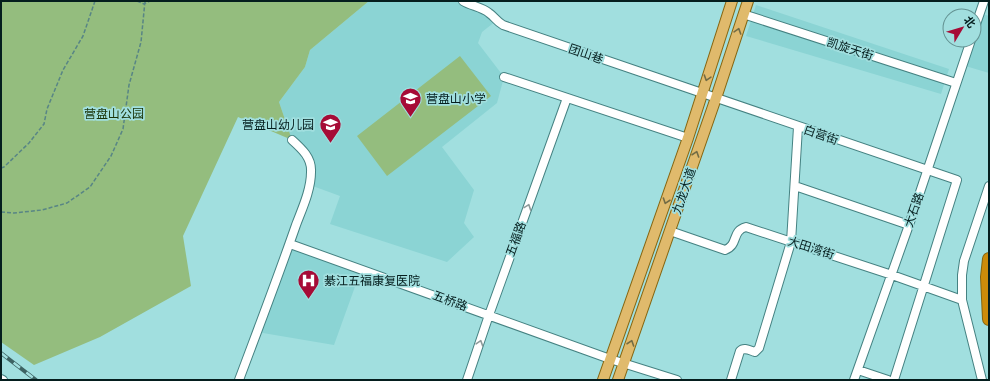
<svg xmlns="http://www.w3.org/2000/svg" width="990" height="381" font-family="'PT Sans','Noto Sans SC',sans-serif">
<rect width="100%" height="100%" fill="#a1dfdf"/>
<path fill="#8bd4d4" d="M369,1H454L468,5L496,21L482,32L478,43L504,77L497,103L442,147L474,190L464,223L474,237L447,262L330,224L340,196L310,185V159L292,140L279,102L305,67L310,50Z
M756,5L949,69L941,94L746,36Z
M980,13L989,16V73L962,65L974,40V30Z
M290,244L361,270L334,345L257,332Z"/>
<path fill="#94bd7e" d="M1,1H369L310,50L305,67L279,102L292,140L238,117L183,236L191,286L100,337L34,365L1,342Z
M460,56L491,96L387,176L357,136Z"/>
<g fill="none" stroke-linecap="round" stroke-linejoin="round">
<defs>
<path id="minor" d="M463,1C471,6 482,7 489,13C495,17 496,21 503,25L957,180L894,380
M743,14L956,83
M974,30L984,1
M504,77L688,138
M795,186L909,225
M670,231L725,250C739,245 731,231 746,227L892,275L962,300
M290,244L610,359L677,380
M858,370L888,380
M1,379L3,380
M239,380C258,329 278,277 296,225C302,209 311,190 311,172C312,158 302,149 292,140
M467,380L489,315L567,98
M731,380L740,351C744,347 749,350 755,352L759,348L791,242L798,127
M854,380L909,225L971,40
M982,380L962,300V275L964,261L989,186"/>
<path id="major" d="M603,380L688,138L732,1
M618,380L716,98L748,1"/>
<path id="highway" d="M989,259L987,277L989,319"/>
</defs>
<use href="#minor" stroke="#458282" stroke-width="10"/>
<use href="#major" stroke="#866611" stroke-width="12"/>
<use href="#highway" stroke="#866611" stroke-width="14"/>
<path stroke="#588585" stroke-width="1.5" stroke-dasharray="4 2" stroke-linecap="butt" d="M137,1L144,4L150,1
M1,168L4,167L29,143L44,124L47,109L63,70L83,36L95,1
M1,212L14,213L42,210L67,203L90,187L111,156L123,129L129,85L141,42L145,1"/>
<use href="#minor" stroke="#fff" stroke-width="8"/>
<use href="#major" stroke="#e0ba6c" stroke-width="10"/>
<use href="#highway" stroke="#cc8c0a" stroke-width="12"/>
<defs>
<path id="rail" d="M1,353L36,380"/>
</defs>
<use href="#rail" stroke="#3d6363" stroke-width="4"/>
<use href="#rail" stroke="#a1dfdf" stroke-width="2.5" stroke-dasharray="8" stroke-linecap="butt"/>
</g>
<defs><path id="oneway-chevron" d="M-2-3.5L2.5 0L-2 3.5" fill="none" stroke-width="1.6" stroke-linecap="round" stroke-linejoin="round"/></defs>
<g stroke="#726c45">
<use href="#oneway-chevron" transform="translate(738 31) rotate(-72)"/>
<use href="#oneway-chevron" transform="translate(707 78) rotate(108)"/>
<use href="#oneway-chevron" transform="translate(696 154) rotate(-71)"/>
<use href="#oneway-chevron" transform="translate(666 201) rotate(109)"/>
<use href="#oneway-chevron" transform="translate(631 343) rotate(-71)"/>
</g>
<g stroke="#8e9a9a">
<use href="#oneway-chevron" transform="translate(528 207) rotate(-70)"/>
<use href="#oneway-chevron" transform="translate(480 343) rotate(-72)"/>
</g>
<defs>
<symbol id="school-pin" viewBox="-11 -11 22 30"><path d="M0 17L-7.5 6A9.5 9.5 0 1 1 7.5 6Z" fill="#a60b36" stroke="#a1dfdf"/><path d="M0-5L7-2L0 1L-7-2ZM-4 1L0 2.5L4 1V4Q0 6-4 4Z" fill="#fff"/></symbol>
<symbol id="hospital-pin" viewBox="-11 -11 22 30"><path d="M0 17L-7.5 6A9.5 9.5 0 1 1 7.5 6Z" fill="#a60b36" stroke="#a1dfdf"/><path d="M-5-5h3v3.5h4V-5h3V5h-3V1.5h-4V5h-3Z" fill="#fff"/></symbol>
</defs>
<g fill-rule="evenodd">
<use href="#school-pin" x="398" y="86" width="25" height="34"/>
<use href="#school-pin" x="318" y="112" width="25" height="34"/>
<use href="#hospital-pin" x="296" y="268" width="25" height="34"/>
</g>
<g text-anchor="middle" stroke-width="3.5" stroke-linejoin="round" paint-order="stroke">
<g font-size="12" fill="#051e1e" stroke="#a1dfdf">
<text transform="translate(850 49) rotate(18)" y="4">凯旋天街</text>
<text transform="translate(586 54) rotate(19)" y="4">团山巷</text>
<text transform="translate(821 135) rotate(19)" y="4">白营街</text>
<text transform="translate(684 191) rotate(-71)" y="4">九龙大道</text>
<text transform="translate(914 210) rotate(-71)" y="4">大石路</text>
<text transform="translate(516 239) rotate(-70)" y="4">五福路</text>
<text transform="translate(811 248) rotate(18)" y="4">大田湾街</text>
<text transform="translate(450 301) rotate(20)" y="4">五桥路</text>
</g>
<g font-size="12" fill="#051e1e" stroke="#a1dfdf" text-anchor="start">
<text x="426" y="103">营盘山小学</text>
<text x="314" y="129" text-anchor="end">营盘山幼儿园</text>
<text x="324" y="285">綦江五福康复医院</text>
</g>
<g font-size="12" fill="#193308" stroke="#a1dfdf">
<text x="114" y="118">营盘山公园</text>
</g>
</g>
<rect width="990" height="381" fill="none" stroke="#051e1e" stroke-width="4"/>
<g transform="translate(962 28) rotate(52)"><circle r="19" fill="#a1dfdf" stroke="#639292"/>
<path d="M0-3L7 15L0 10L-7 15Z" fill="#a60b36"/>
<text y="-6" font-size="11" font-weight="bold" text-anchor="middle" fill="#051e1e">北</text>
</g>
</svg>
